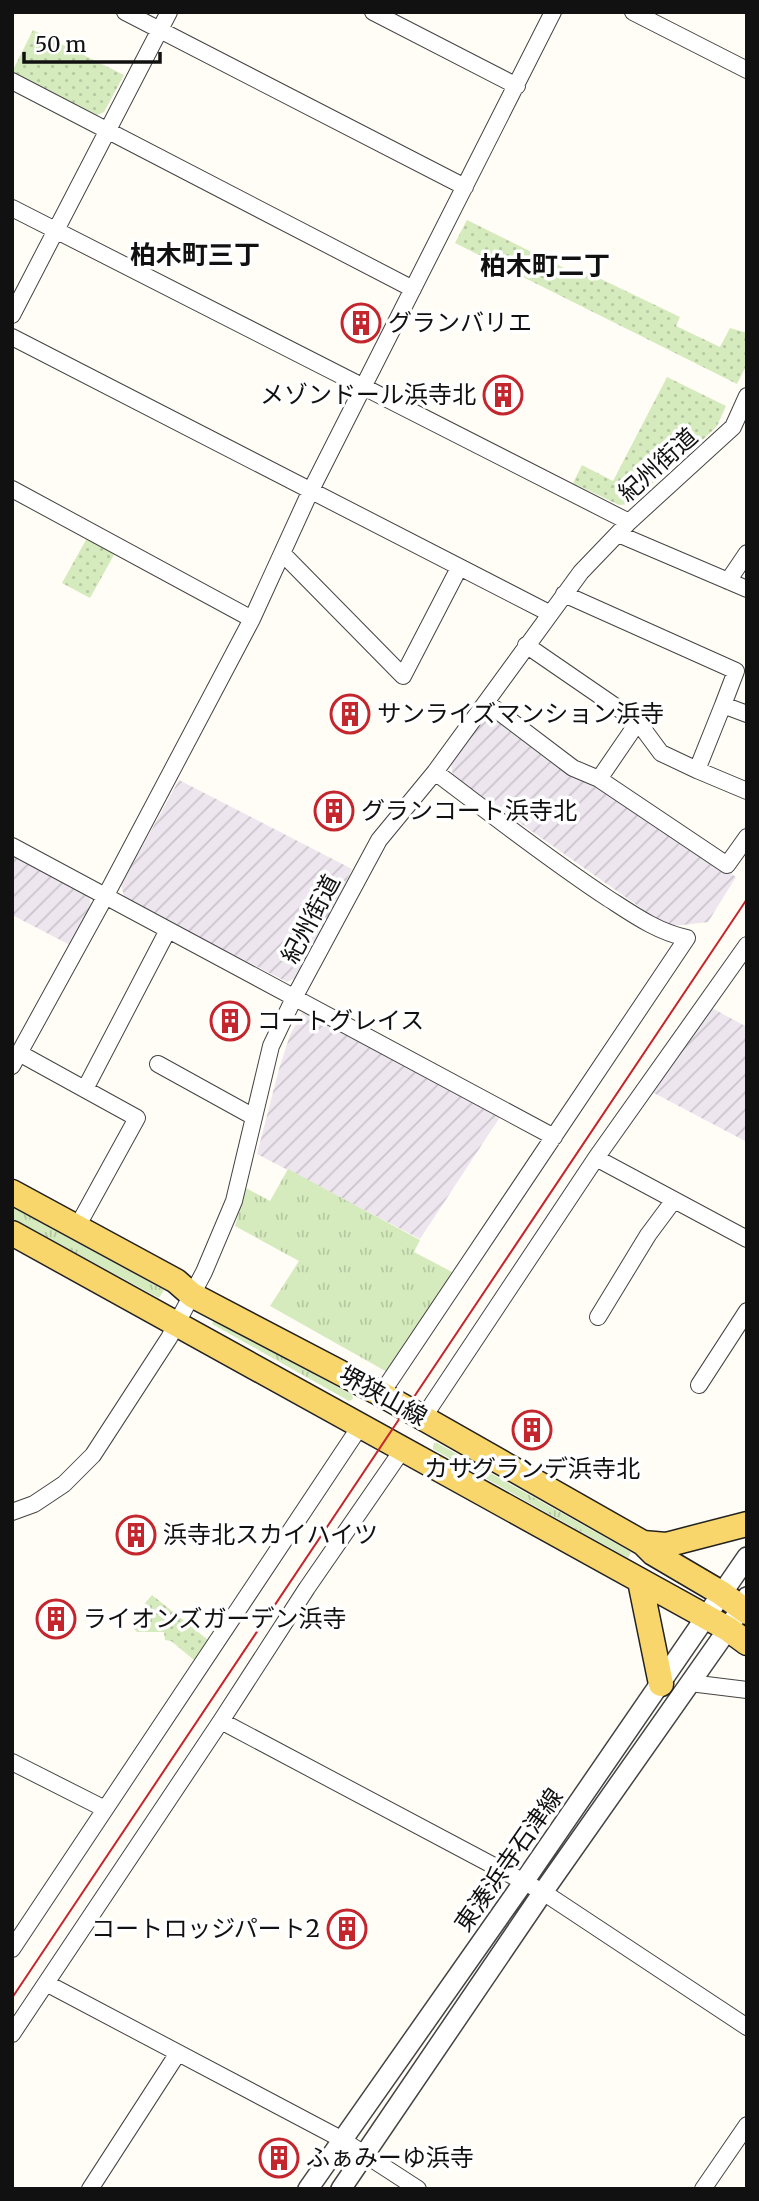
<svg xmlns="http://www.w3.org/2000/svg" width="759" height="2201" font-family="Merriweather,'Noto Sans JP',serif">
<defs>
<pattern id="industrial-furrows" width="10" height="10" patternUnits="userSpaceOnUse" patternTransform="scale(1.75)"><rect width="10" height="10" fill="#eee6ef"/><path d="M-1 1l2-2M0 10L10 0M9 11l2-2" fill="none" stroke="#cbc4cc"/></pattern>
<pattern id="grass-tufts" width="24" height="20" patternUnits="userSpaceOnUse" patternTransform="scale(1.75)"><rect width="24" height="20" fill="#d5ebbd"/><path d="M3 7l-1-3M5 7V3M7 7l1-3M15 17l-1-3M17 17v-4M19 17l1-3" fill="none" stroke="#b6c8a1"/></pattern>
<pattern id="park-dots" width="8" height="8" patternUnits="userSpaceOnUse" patternTransform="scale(1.75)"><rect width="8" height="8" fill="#d5ebbd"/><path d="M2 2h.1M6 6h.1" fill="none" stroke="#b6c8a1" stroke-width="1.8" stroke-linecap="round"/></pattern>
</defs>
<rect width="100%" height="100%" fill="#fffdf5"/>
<path fill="url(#industrial-furrows)" d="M496,716L736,877L708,922L683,925H669L651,915L453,776L451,762L485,717Z
M179,780L352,869L300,976L287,982L125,899L121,885Z
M12,856L89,896L91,905L70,945L12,915Z
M710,1007L747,1027V1142L652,1092Z
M303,1011L500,1117L420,1239L257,1154L279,1069L290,1035Z"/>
<path fill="url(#grass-tufts)" d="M288,1169L420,1240L414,1252L454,1273L387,1372L270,1306L299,1261L235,1226L246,1188L270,1201Z
M12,1207L164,1290L159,1298L12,1218Z
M215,1318L352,1395L353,1399L349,1401L212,1324Z
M434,1443H437L631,1552L628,1558L433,1449Z"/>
<path fill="url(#park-dots)" d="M33,30L124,75L104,112L97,115L12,72Z
M467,220L568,270L580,269L680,317L676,326L720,347L730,328L747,333V364L737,384L455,243Z
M667,377L726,406L717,426L709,434L629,504L619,505L573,483L582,465L613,481Z
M87,538L115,553L90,598L62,583Z
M152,1595L208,1640L194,1660L171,1641L165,1640L164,1632H137L133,1628L150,1608L145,1603Z"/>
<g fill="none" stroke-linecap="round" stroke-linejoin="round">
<defs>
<path id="minor" d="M125,12L465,187
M373,12L517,86
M633,12L747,70
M12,81L413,289
M12,208L629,522
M12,315L169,12
M12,337L549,613
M12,489L252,619
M618,534L747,589
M283,554L403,676L459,568
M728,581L747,553
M564,594L736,671L723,705
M526,645L638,722L661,753L697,770L723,705L747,714
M486,702L573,768L599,779L727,865L747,837
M697,770L747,791
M599,779L638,722
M12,846L554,1137
M19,1053L137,1118L77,1227
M158,1064L254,1117
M12,1066L105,897L252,619L310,492L553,12
M85,1089L168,930
M596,1158L747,1239
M598,1317L648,1235L674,1200
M699,1385L747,1311
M381,1394L687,938C657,932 631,913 606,897C547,858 491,814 435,772
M423,1418L596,1158L747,945
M12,1512L34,1504L64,1484L93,1455L169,1338L204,1272L234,1201L271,1046L295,996L379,840L435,772L581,572L629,522L733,427L747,396
M690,1683L747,1690
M221,1721L543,1892L747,2027
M12,1762L105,1809
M12,1949L361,1425
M46,1983L341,2139L418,2189
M12,2034L221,1721L307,1588L403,1449
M90,2189L178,2053
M703,2189L747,2125"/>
<path id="tertiary" d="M308,2189L523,1883L747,1557
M341,2189L543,1892L728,1629L747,1597"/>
<path id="primary" d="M12,1192L176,1281L192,1295L381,1394L643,1543L653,1553L721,1593L747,1612
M12,1233L728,1629L747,1643
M643,1543L666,1545L747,1524
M640,1581L661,1684"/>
</defs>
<use href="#minor" stroke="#444" stroke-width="18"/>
<use href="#tertiary" stroke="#444" stroke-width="22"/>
<use href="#primary" stroke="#222" stroke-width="27"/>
<use href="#minor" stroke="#fff" stroke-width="16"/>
<use href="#tertiary" stroke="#fff" stroke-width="19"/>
<use href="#primary" stroke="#f9d66b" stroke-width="24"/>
<path stroke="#c4262e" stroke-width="2" d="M12,1998L747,899"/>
</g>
<defs>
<symbol id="building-ring" viewBox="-11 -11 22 22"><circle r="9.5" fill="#fff" stroke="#c4262e" stroke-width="1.5"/><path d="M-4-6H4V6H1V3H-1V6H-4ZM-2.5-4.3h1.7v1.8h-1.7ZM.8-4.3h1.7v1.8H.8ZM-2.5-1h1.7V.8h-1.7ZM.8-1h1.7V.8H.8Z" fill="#c4262e"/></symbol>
</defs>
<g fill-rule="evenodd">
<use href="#building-ring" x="339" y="301" width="44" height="44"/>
<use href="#building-ring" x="481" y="373" width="44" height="44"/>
<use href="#building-ring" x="328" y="692" width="44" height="44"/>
<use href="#building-ring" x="312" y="789" width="44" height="44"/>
<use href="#building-ring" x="208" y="999" width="44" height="44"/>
<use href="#building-ring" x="510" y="1408" width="44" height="44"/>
<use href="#building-ring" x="114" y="1513" width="44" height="44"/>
<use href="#building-ring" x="34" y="1597" width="44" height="44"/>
<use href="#building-ring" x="325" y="1907" width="44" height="44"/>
<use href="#building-ring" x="257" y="2136" width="44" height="44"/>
</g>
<g text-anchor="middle" stroke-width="7" stroke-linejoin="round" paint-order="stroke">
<g font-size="24" fill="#111" stroke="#fff" text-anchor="start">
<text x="388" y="331">グランバリエ</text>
<text x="476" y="403" text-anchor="end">メゾンドール浜寺北</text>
<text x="377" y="722">サンライズマンション浜寺</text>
<text x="361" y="819">グランコート浜寺北</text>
<text x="257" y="1029">コートグレイス</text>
<text x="532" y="1477" text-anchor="middle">カサグランデ浜寺北</text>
<text x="163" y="1543">浜寺北スカイハイツ</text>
<text x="83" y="1627">ライオンズガーデン浜寺</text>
<text x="320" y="1937" text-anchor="end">コートロッジパート2</text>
<text x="306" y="2166">ふぁみーゆ浜寺</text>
</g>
<g font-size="24" fill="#111" stroke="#fff">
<text transform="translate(658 465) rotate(-42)" y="8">紀州街道</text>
<text transform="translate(311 919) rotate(-62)" y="8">紀州街道</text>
<text transform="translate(383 1396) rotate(29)" y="8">堺狭山線</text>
<text transform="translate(509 1860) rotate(-55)" y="8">東湊浜寺石津線</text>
</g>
<g font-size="26" font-weight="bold" fill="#111" stroke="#fff">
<text x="195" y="264">柏木町三丁</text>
<text x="545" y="275">柏木町二丁</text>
</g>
</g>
<rect width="759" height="2201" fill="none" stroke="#111111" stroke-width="28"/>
<path d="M24 52v10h136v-10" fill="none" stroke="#111111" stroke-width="3.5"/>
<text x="35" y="52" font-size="21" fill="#111111" stroke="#ffffff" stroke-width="5" paint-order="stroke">50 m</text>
</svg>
